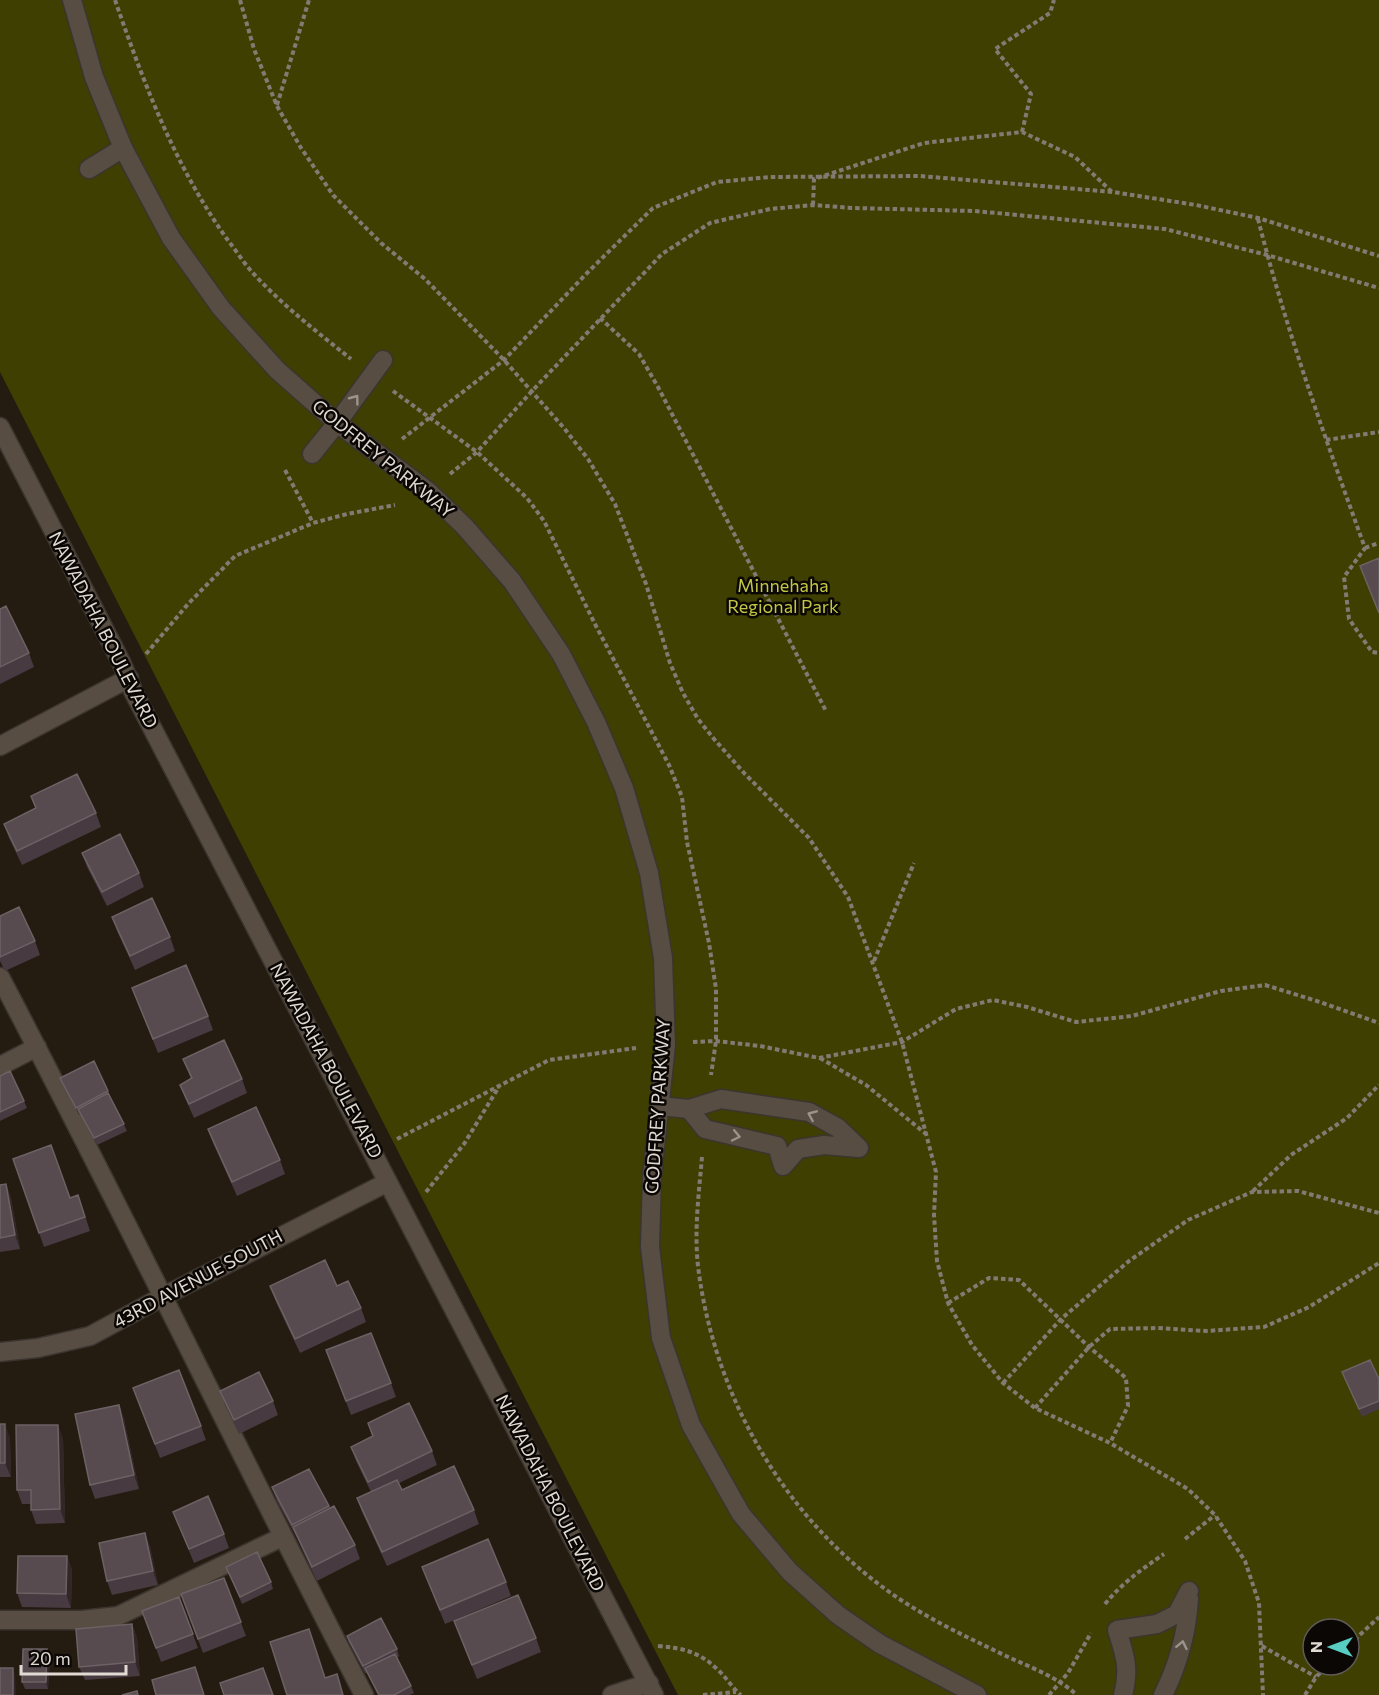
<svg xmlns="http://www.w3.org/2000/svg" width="1379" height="1695" font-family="Commissioner,sans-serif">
<rect width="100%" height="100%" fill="#241b11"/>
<path fill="#3e3f00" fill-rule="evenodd" d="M0,0H1379V1695H678L408,1171L0,372ZM1313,1629H1349V1665H1313Z"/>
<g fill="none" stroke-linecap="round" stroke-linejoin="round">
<defs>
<path id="lane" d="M89,169L123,148
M312,454L337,423L383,360
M0,977C125,1215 241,1457 364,1695
M0,1066L37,1047
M659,1106L689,1109L721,1099L809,1112L838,1128L859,1148
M689,1109L705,1129L777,1146L783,1166L798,1149L824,1145L859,1148
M0,1620H82L118,1616L282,1537
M1123,1695C1130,1668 1125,1656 1117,1630L1157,1624L1177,1614L1189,1591
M1163,1695C1178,1665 1187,1633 1189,1599"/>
<path id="street" d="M72,0L94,77L123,148L171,238L221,308L277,370L337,423L429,492L465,527L512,581L561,654L596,722L624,788L649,873L663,958L666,1045L652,1176L650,1247L661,1338L691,1425L741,1514L790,1572L838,1615L880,1644L977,1695
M0,427L121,662L133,691L654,1695
M0,746L129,678
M0,1352L38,1348L90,1336L164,1296L388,1182
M612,1695L649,1683"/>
</defs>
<use href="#lane" stroke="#3b352f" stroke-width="21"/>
<use href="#street" stroke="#3b352f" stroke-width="21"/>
<path stroke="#837b73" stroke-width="4" stroke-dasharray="4.5 3" stroke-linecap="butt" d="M115,0C144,84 175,166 227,239C235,249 243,262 252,272C281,304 317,332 351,359
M240,0L254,49L277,106L301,148L333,195L381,243L425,279L504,360L564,428L588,459L615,504L646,584L670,663L683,693L698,719L714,739L745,774L809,838L848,897L902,1042L936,1172L934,1215L937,1261L948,1303L972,1345L1003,1383L1035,1408L1110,1443L1188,1489L1215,1515L1245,1561L1259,1603L1263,1695
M277,105L309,0
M1022,132L1031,94L995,49L1050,13L1054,0
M813,205L814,179L924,143L1022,132L1075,157L1112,192
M1258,219C1286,330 1326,440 1365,548L1344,577L1349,619L1372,652L1379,653
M600,318L639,354L658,387L826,711
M393,391L477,452L527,498L544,521L596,626L669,765L682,797L687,842L709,943L716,989V1041L711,1075
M402,439L504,360L588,272L653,208L717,182L770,177L920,176L1113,192L1196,205L1258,218L1379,256
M1326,440L1379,432
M285,470L313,523
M450,474L477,452L532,391L662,254L710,223L770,209L813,205L852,208L975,211L1165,229L1267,255L1379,288
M1365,548L1379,543
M146,654L188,604L235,556L313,523L347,514L395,505
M874,961L914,863
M693,1042L716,1041L760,1046L819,1058L902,1042L956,1009L993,1000L1027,1007L1076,1022L1132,1016L1221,991L1265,985L1320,1002L1379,1023
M820,1058L866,1085L926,1134
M397,1139L549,1060L636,1048
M702,1157C699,1192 694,1230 698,1266C714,1398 787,1523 898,1598C932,1621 969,1638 1006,1656C1030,1667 1057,1677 1077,1695
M1253,1191L1291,1155L1347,1118L1379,1085
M426,1192L464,1144L500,1085
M948,1303L989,1278L1019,1280L1089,1347L1126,1378L1128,1406L1110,1443
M1003,1383L1061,1319L1129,1261L1188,1220L1252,1192L1298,1191L1379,1213
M1035,1408L1089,1347L1110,1329L1157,1328L1206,1331L1264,1327L1309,1307L1379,1263
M1185,1539L1215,1515
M1105,1604C1122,1583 1142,1569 1164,1554
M1349,1645L1379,1617
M658,1646C683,1648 700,1652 718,1670C727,1678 732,1688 741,1695
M1262,1646L1316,1677
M703,1695L736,1692
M1049,1695L1068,1673L1091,1633
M1305,1695L1316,1677L1328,1665"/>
<use href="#lane" stroke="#574d42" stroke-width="18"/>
<use href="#street" stroke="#574d42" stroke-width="18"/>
</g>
<path fill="#473a40" d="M0,609L29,653L34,667L0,684Z
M31,796L96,813L101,827L22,865L9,838L4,824L35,808Z
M82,853L139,873L144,887L107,906L87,867Z
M0,916L35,941L40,955L5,971L0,961Z
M112,917L170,937L175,951L135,970L117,931Z
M132,988L208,1016L213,1030L158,1053Z
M183,1059L242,1079L247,1093L194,1118L185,1098L180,1085L191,1079Z
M0,1076L24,1101L27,1108L0,1121Z
M60,1078L108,1091L127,1131L97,1145L80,1114L79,1115L63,1085Z
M208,1129L280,1160L285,1174L237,1196L213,1143Z
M13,1159L70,1198L83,1209L90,1231L44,1247Z
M6,1184L11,1198L20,1249L0,1252V1185Z
M270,1286H337L361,1308L366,1322L300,1353L275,1300Z
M326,1350L391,1383L396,1397L351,1415Z
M1342,1372L1379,1379V1409L1362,1417Z
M220,1391L273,1401L278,1415L239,1434L225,1405Z
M138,1402L201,1426L206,1440L160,1458Z
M119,1405L124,1419L139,1489L95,1499L90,1485Z
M368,1423L432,1451L437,1465L399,1483L402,1490L474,1510L479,1524L387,1566L362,1512L357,1498L371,1492L356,1461L351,1447L372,1436Z
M0,1424L10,1438L11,1477H0Z
M63,1438L65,1523L36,1524L31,1510V1504H22L17,1490Z
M272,1487L329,1506L355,1545L360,1559L317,1581L297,1538L277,1501Z
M173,1512L224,1534L229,1548L194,1563Z
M150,1546L158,1585L112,1595L107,1581Z
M67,1556L72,1570L71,1608L22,1607L17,1593Z
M226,1567L271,1582L273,1589L242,1604Z
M422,1567L506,1582L511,1596L445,1624Z
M224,1578L246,1636L203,1653L181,1594Z
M179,1597L198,1648L161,1662L142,1611Z
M454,1621L536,1638L541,1652L477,1679Z
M132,1624L137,1638L140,1676L85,1680L79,1667Z
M347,1636L397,1649L399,1656L397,1658L411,1686L414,1693L410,1695H378L367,1673H365L349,1643Z
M47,1649L50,1656L48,1689H25L22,1682Z"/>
<path fill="#322627" d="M6,1184L11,1198L20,1249L15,1235Z
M119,1405L124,1419L139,1489L134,1475Z
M5,1424L10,1438L11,1477L5,1463Z
M58,1425L63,1438L65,1523L60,1509Z
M145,1533L150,1546L158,1585L153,1571Z
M67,1556L72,1570L71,1608L66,1594Z
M132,1624L137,1638L140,1676L135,1662Z
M47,1649L50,1656L48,1689L46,1682Z
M13,1668L15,1675L16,1695H13Z"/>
<path fill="#574b50" stroke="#6c6264" stroke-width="1.5" d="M1379,558V613L1360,566Z
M6,606L29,653L0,667V609Z
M77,774L96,813L17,851L4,824L36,808L31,796Z
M120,834L139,873L102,892L82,853Z
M152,898L170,937L130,956L112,917Z
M19,907L35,941L0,957V916Z
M186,965L208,1016L153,1039L132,988Z
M224,1040L242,1079L189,1104L180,1085L192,1078L183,1059Z
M94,1061L108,1091L76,1108L60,1078Z
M10,1071L24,1101L0,1112V1076Z
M108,1093L124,1124L94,1138L78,1109Z
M256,1107L280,1160L232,1182L208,1129Z
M51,1145L70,1198L78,1195L85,1217L39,1233L13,1159Z
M6,1184L15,1235L0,1238V1185Z
M325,1260L337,1286L348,1281L361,1308L295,1339L270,1286Z
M371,1333L391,1383L346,1401L326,1350Z
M1370,1360L1379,1379V1401L1359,1409L1342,1372Z
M179,1370L201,1426L155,1444L133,1388Z
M259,1372L273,1401L234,1420L220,1391Z
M409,1403L432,1451L368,1482L351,1447L373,1436L368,1423Z
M119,1405L134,1475L90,1485L75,1414Z
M0,1424H5V1463H0Z
M16,1425H58L60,1509L31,1510V1490H17Z
M454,1466L474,1510L382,1552L357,1498L397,1480L402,1490Z
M309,1469L329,1506L292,1525L272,1487Z
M208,1496L224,1534L189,1549L173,1512Z
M334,1506L355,1545L312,1567L293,1527Z
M145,1533L153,1571L107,1581L99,1543Z
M488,1539L506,1582L440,1610L422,1567Z
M257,1552L271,1582L240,1597L226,1567Z
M18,1556H67L66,1594L17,1593Z
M224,1578L241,1622L198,1639L181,1594Z
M518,1595L536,1638L472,1665L454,1621Z
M179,1597L193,1634L156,1648L142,1611Z
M381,1618L397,1649L363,1666L347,1636Z
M132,1624L135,1662L79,1667L76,1629Z
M309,1629L325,1678L337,1674L343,1695H287L270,1642Z
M23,1649H47L46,1682H22Z
M395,1654L411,1686L394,1695H379L365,1668Z
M195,1667L204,1695H156L152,1680Z
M0,1668H13V1695H0Z
M263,1668L273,1695H224L220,1683Z
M137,1691L138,1695H122Z"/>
<defs><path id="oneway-chevron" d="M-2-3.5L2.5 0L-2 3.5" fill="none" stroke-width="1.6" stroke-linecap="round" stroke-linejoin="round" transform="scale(1.5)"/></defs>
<g stroke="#9c948a">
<use href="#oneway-chevron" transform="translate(355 399) rotate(-53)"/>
<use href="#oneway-chevron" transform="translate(812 1115) rotate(-157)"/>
<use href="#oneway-chevron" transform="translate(736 1136) rotate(12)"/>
<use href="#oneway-chevron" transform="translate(1182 1645) rotate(-78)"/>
</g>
<g text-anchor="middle" stroke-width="5" stroke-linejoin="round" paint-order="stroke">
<g font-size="18" fill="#e0dad3" stroke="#0a0704">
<text transform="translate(383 459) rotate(39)" y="6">GODFREY PARKWAY</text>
<text transform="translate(103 630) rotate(63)" y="6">NAWADAHA BOULEVARD</text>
<text transform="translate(326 1061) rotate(62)" y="6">NAWADAHA BOULEVARD</text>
<text transform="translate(658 1106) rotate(-86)" y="6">GODFREY PARKWAY</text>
<text transform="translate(198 1279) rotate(-28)" y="6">43RD AVENUE SOUTH</text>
<text transform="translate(550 1493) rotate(63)" y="6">NAWADAHA BOULEVARD</text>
</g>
<g font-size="18" fill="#c3c745" stroke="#0a0704">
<text x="783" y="592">Minnehaha<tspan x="783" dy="21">Regional Park</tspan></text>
</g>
</g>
<g transform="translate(1331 1647) rotate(270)"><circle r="28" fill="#0a0704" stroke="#605b57" stroke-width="1.5"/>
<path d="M0-4.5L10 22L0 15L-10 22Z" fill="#57cec1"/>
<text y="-9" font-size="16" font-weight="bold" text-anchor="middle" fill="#e0dad3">N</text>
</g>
<path d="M21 1665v9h105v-9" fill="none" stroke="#e0dad3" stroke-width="3"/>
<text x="30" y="1665" font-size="18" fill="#e0dad3" stroke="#0a0704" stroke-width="4.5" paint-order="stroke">20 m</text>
</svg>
